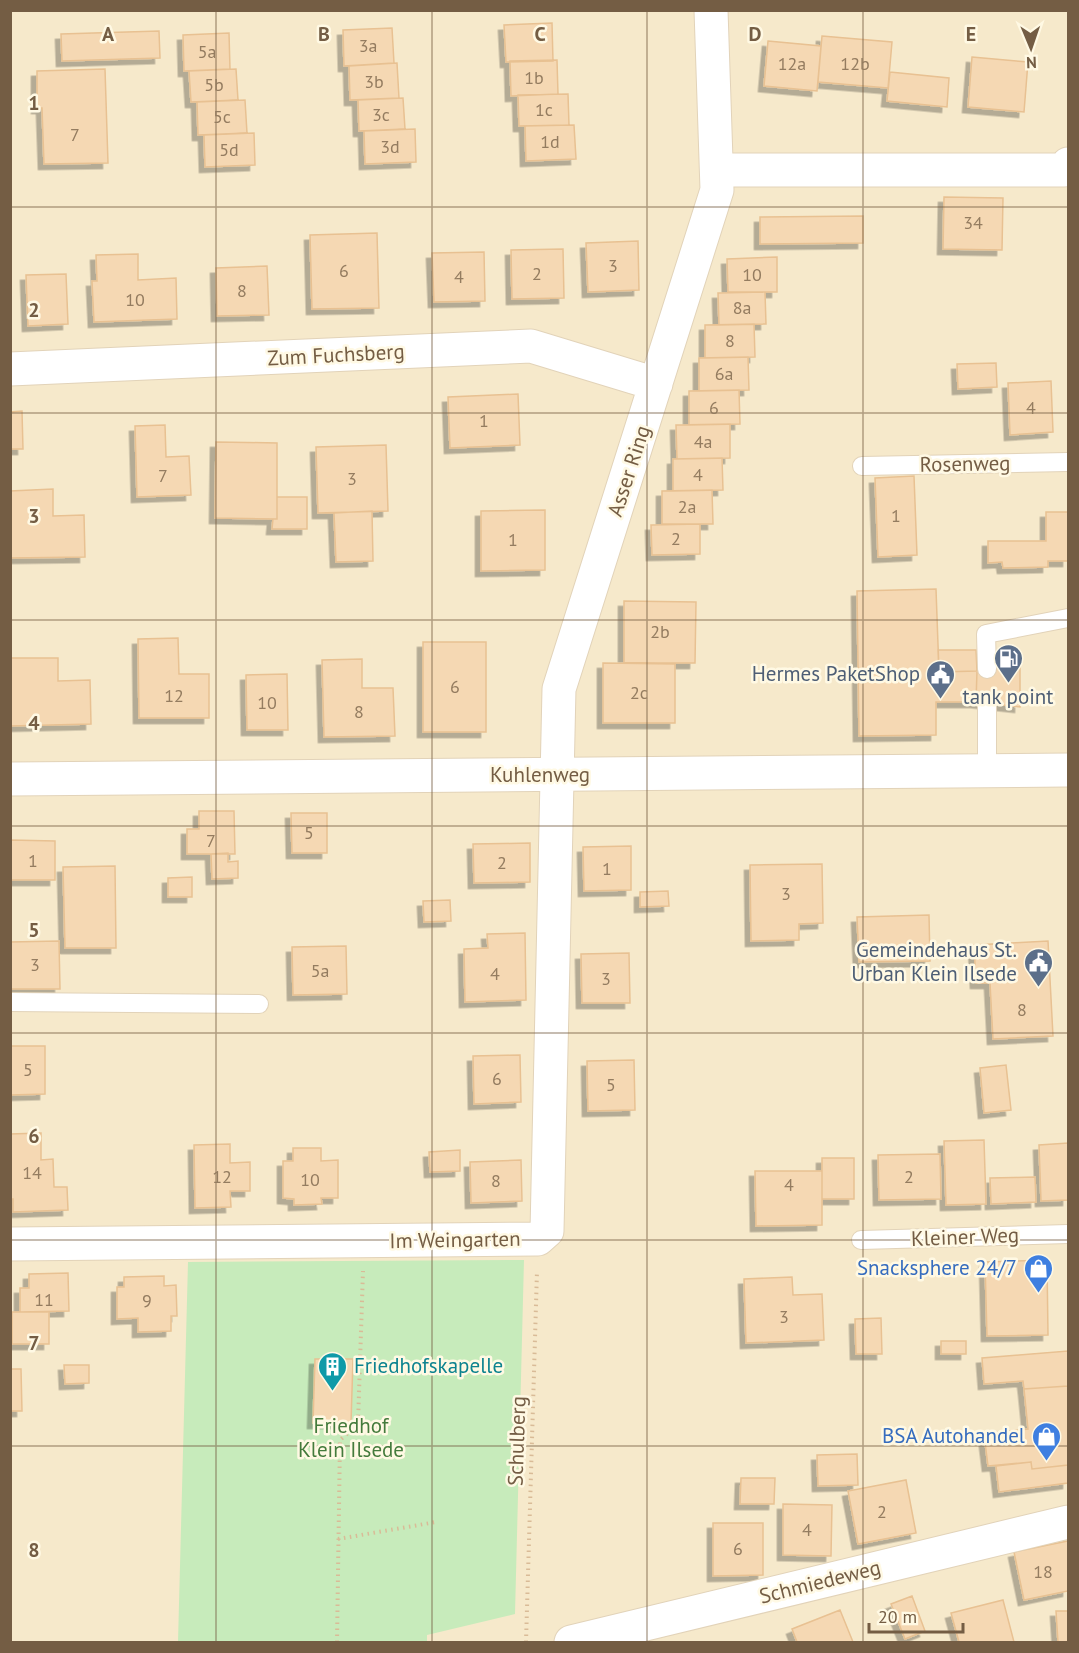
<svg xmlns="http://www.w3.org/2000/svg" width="1079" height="1653" font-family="'PT Sans',sans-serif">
<defs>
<filter id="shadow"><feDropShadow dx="-5.5" dy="5.5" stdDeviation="0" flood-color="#0004"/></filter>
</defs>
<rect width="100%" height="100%" fill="#fef6dd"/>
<path fill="#f6e9cb" d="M11,11H1068V1642H11Z"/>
<path fill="#c7ebbb" d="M524,1260L515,1614L427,1635V1642H178L188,1262Z"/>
<path fill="#f5d8b3" stroke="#e8c192" stroke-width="1.5" filter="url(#shadow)" d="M552,23L553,61L506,62L504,25Z
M392,28L394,63L344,66L343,30Z
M159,31L160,58L62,61L61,34Z
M229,33L230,69L184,71L183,35Z
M822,36L892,42L888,88L818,82Z
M768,41L821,46L817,91L764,86Z
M972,57L1028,62L1024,112L968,107Z
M557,60L558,94L511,96L510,61Z
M397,63L399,98L350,100L349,66Z
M105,69L108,163L44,164L42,108H37V71Z
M236,69L238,100L191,102L189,71Z
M890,72L949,78L947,107L887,101Z
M568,94L569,125L519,126L518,95Z
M403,98L405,129L359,131L358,100Z
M245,100L247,133L198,135L197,102Z
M574,125L576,159L526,161L525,126Z
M415,129L416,162L365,164L364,131Z
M254,133L255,165L205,167L204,135Z
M944,197L1003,198L1002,250L943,249Z
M863,216V243L760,244V217Z
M377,233L379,308L312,309L310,235Z
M638,241L639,290L588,292L586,243Z
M563,249L564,298L512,299L511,250Z
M484,252L485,301L434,302L432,253Z
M138,254V280L176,278L177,319L94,322L92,281H97L96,255Z
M777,257V292H728L727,259Z
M267,266L269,315L217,316L216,268Z
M66,274L68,324L28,326L26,275Z
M765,292L766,324L719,325L718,293Z
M754,324L755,357L705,358V325Z
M748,357L749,390L699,391V358Z
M996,363L997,387L958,389L957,364Z
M1051,381L1053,432L1010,435L1008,383Z
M739,390L740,424L689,425V391Z
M518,394L520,445L450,448L448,397Z
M22,411L23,449H10V412Z
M730,424V458L677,459L676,425Z
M165,425L166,457L189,456L191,495L137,497L135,426Z
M216,442L277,443V519L215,518Z
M386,445L388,511L318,513L316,447Z
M722,458L723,490L673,491V459Z
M914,476L917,555L878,557L875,478Z
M53,489V516L84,515L85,557L10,558V491Z
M712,490L713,524H662V491Z
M277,497H307V529H272L273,519H277Z
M545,510V570L481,571V511Z
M372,511L373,561L336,562L334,513Z
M1046,512H1068V561H1048V567L1003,568L1002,562L988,563V541H1046Z
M700,524V554L652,555L651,525Z
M936,589L939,672L977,671L976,702H936V735L859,736L857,591Z
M624,601L696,602L695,663H624Z
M178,638L179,674H209V718H139L138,639Z
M423,642H486V732H423Z
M938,650H976L977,671L939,672Z
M10,658H58V681L90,680L91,724L10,726Z
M362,659V688H393L395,736L324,737L322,660Z
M603,663L675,664V723H603Z
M1020,665V707L976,702L977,671Z
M287,674L288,730H247L246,675Z
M199,811H234L235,854H187V829H199Z
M291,813H327V853H292Z
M10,840L55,841V880H10Z
M530,843V882L474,883L473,844Z
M631,846V890L584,891L583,847Z
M228,853V862L238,861V878L212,879L211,854Z
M822,864L823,923L799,924V940L751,941L750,865Z
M115,866L116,948H65L63,867Z
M192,877V897H168V878Z
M668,891L669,906L640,907V892Z
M450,900L451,921L424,922L423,901Z
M929,915L930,961L859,962L857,917Z
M525,933L526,1000L465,1002L464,949L488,948L487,934Z
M59,941L60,989H10V942Z
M1048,941L1053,1036L993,1039L990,983H976L974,945Z
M346,946L347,994L293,995L292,947Z
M629,953L630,1003H582L581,954Z
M10,1046H45V1094L10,1095Z
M520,1055L521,1102L474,1104L473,1056Z
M634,1060L635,1110L588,1111L587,1061Z
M1006,1065L1011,1110L984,1113L980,1068Z
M41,1133V1160L53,1159L54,1187H67L68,1210L13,1212V1199H10V1134Z
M984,1140L986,1204L946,1205L944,1141Z
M1068,1143V1200L1041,1201L1039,1145Z
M230,1144V1163L250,1162V1191H230L231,1207L195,1208L194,1145Z
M293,1148H321V1161L338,1160V1198H321L322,1204L294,1205V1199L283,1198V1161H293Z
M460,1150V1171L430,1172L429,1152Z
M940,1154L941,1199L879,1200L878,1155Z
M822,1158H854V1199H822Z
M521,1160L522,1201L471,1203L470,1162Z
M755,1171H822V1225L756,1226Z
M1035,1177L1036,1202L991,1204L990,1178Z
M1047,1260L1048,1335L987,1336L985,1262Z
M68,1273L69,1311L20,1312V1288H29V1274Z
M164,1276V1286L176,1285L177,1316H171V1331L138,1332V1318L117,1319V1287H124V1277Z
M792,1277L793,1295L822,1294L824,1340L746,1343L744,1279Z
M12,1312H49V1344H12Z
M881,1318L882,1354H856L855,1319Z
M941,1341H966V1354H941Z
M1068,1351V1386L1024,1389L1023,1381L984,1384L982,1358Z
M315,1359H353L351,1423H313Z
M64,1365H89V1383L65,1384Z
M10,1369H21L22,1411H10Z
M1068,1386V1465L1032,1469L1031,1462L988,1466L984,1434L1028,1429L1024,1389Z
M857,1454L858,1485L818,1486L817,1455Z
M1031,1462L1032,1469L1068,1465V1483L999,1492L996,1466Z
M741,1478H775L774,1504H740Z
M906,1480L916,1533L858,1544L848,1491Z
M783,1504L832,1505L831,1556L783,1555Z
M713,1523H763V1575L713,1576Z
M1068,1541V1591L1024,1600L1014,1552Z
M912,1596L925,1631L905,1639L891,1604Z
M1003,1600L1014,1642H959L951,1613Z
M840,1610L853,1642H797L792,1629Z
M1056,1611H1068V1642H1058Z"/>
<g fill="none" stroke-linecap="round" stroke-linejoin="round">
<defs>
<path id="lane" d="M862,466L1068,462
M987,669L986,634L1068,618
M987,771V703
M10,1002L259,1004
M861,1240L1068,1234"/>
<path id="street" d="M718,170H1064L1068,164
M10,369L531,346L656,384
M10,779L1068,770
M10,1244L538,1239L547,1231L559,689L717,190L711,10
M571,1642L1068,1522"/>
</defs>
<use href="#lane" stroke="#e2d3b9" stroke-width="20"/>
<use href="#street" stroke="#e2d3b9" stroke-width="35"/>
<path stroke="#d9bb97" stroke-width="4" stroke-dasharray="1.5 4.5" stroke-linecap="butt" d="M338,1539L436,1522
M337,1642L340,1440L358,1424L363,1271
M526,1642L537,1271"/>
<use href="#lane" stroke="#fff" stroke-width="18"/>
<use href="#street" stroke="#fff" stroke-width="33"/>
</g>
<path fill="none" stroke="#745d44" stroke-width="1.5" stroke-opacity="0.55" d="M216,10V1642M432,10V1642M647,10V1642M863,10V1642M10,207H1068M10,413H1068M10,620H1068M10,826H1068M10,1033H1068M10,1240H1068M10,1446H1068"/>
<defs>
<symbol id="fuel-pin" viewBox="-11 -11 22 30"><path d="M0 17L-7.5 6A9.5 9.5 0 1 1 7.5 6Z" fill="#5c6f8a" stroke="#fff9e4"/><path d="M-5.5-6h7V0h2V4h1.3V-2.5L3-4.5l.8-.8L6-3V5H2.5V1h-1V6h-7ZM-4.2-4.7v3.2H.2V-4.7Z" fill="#fff"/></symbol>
<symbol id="civic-pin" viewBox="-11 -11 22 30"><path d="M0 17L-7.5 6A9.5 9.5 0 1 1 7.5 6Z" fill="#5c6f8a" stroke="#fff9e4"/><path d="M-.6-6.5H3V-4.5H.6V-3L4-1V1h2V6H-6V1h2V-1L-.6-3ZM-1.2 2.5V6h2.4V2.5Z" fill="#fff"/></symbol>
<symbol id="shop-pin" viewBox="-11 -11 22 30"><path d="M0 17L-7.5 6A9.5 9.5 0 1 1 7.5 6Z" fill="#3f7fe0" stroke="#fff9e4"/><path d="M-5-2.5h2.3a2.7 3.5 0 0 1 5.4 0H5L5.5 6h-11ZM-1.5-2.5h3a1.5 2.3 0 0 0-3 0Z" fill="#fff"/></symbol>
<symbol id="building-pin" viewBox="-11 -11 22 30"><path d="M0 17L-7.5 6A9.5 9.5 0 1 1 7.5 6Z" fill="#0f9aa8" stroke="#fff9e4"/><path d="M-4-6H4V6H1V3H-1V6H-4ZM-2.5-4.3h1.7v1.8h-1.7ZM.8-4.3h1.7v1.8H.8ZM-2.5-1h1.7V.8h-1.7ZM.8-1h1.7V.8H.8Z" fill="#fff"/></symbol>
</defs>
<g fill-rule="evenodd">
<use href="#fuel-pin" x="992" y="642" width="33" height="45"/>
<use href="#civic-pin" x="924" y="658" width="33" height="45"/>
<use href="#civic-pin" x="1022" y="946" width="33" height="45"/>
<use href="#shop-pin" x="1022" y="1252" width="33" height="45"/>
<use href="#building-pin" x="316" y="1350" width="33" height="45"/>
<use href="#shop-pin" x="1030" y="1420" width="33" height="45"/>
</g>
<g text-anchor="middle" stroke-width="5" stroke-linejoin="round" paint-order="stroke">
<g font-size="18" fill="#947c60">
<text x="368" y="52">3a</text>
<text x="207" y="58">5a</text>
<text x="792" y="70">12a</text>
<text x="855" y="70">12b</text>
<text x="534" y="84">1b</text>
<text x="374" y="88">3b</text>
<text x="214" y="91">5b</text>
<text x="544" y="116">1c</text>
<text x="381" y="121">3c</text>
<text x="222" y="123">5c</text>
<text x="75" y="141">7</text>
<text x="550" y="148">1d</text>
<text x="390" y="153">3d</text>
<text x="229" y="156">5d</text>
<text x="973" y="229">34</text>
<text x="613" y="272">3</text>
<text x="344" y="277">6</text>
<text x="537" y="280">2</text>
<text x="752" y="281">10</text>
<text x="459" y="283">4</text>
<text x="242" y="297">8</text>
<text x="135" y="306">10</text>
<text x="742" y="314">8a</text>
<text x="730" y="347">8</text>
<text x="724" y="380">6a</text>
<text x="714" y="414">6</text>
<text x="1031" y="414">4</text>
<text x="484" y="427">1</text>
<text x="703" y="448">4a</text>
<text x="698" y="481">4</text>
<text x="163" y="482">7</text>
<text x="352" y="485">3</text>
<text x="687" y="513">2a</text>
<text x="896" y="522">1</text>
<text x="676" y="545">2</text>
<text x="513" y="546">1</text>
<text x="660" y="638">2b</text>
<text x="455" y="693">6</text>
<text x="639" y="699">2c</text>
<text x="174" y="702">12</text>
<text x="267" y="709">10</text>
<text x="359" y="718">8</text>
<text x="309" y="839">5</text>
<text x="211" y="847">7</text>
<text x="33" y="867">1</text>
<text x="502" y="869">2</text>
<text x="607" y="875">1</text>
<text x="786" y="900">3</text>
<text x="35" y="971">3</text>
<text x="320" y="977">5a</text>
<text x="495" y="980">4</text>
<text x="606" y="985">3</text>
<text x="1022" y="1016">8</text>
<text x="28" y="1076">5</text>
<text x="497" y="1085">6</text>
<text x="611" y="1091">5</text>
<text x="32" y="1179">14</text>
<text x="222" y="1183">12</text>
<text x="909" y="1183">2</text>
<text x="310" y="1186">10</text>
<text x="496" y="1187">8</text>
<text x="789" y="1191">4</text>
<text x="44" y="1306">11</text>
<text x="147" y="1307">9</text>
<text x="784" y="1323">3</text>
<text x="882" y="1518">2</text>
<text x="807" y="1536">4</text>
<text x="738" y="1555">6</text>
<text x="1043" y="1578">18</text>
</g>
<g font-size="21" fill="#745d44" stroke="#fff9e4">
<text transform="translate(336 355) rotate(-3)" y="7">Zum Fuchsberg</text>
<text transform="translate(965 464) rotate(-1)" y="7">Rosenweg</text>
<text transform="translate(629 471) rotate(-72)" y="7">Asser Ring</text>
<text x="540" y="782">Kuhlenweg</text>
<text transform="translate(965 1237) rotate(-2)" y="7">Kleiner Weg</text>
<text transform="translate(455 1240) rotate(-1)" y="7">Im Weingarten</text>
<text transform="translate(517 1441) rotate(-88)" y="7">Schulberg</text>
<text transform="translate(820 1582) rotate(-14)" y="7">Schmiedeweg</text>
</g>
<g font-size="21" fill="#4e5e75" stroke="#fff9e4" text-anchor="end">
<text x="920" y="681">Hermes PaketShop</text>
<text x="1008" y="704" text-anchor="middle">tank point</text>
<text x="1017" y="957">Gemeindehaus St.<tspan x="1017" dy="24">Urban Klein Ilsede</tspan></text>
</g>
<g font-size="21" fill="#366cbe" stroke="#fff9e4" text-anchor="end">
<text x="1017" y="1275">Snacksphere 24/7</text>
<text x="1025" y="1443">BSA Autohandel</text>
</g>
<g font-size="21" fill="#0d838f" stroke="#fff9e4" text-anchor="start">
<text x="354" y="1373">Friedhofskapelle</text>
</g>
<g font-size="21" fill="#447b3c" stroke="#fff9e4">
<text x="351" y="1433">Friedhof<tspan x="351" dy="24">Klein Ilsede</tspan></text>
</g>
</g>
<g font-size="20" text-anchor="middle" font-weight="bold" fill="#745d44" stroke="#fff9e4" stroke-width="5" stroke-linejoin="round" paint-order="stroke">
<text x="108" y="41">A</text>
<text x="324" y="41">B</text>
<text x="540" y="41">C</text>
<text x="755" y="41">D</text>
<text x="971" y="41">E</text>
<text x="34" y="110">1</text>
<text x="34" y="317">2</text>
<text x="34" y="523">3</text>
<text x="34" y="730">4</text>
<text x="34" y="937">5</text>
<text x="34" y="1143">6</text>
<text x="34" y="1350">7</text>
<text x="34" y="1557">8</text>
</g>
<rect width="1079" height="1653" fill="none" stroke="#745d44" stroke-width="24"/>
<g transform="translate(1031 48) rotate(178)" stroke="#fff9e4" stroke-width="4.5" paint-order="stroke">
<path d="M0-4.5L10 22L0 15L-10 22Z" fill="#745d44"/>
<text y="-9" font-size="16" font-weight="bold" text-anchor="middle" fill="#745d44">N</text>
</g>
<path d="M869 1623v9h94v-9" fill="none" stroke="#745d44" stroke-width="3"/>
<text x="878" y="1623" font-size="18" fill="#745d44" stroke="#fff9e4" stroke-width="4.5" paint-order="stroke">20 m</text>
</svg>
